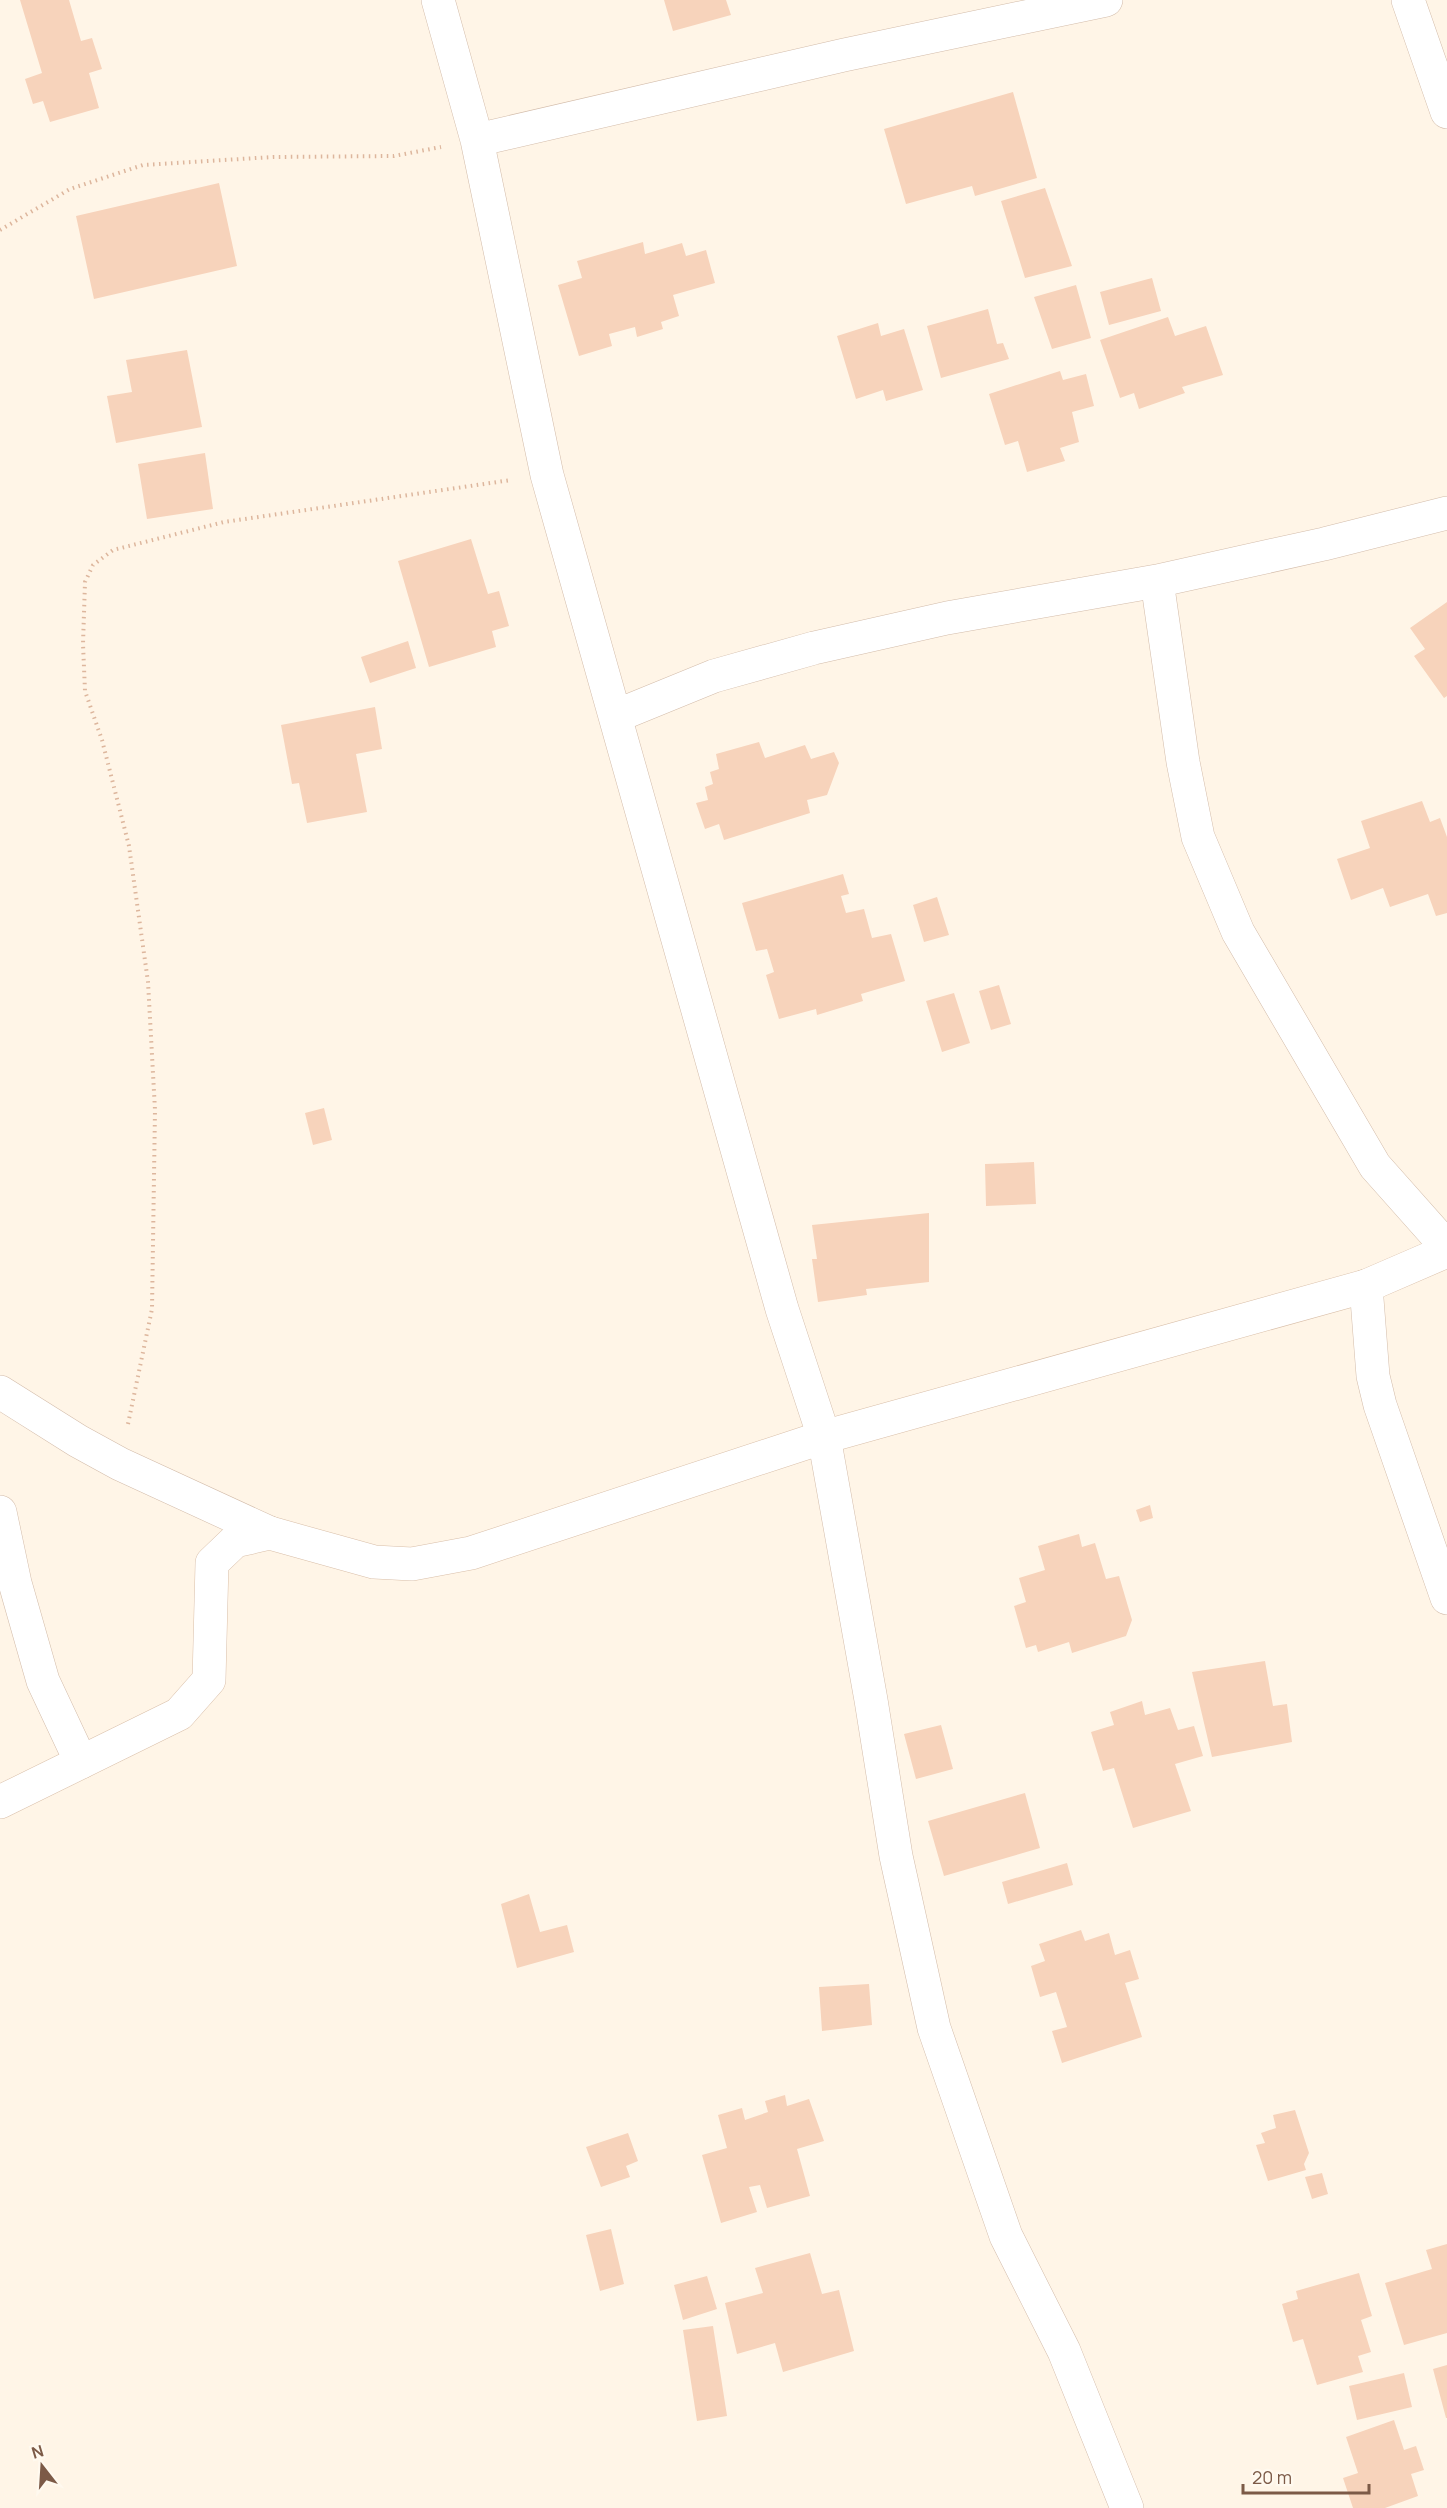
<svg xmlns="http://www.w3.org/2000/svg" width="1447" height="2508" font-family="Manrope,sans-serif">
<rect width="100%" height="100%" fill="#fff5e7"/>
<path fill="#f7d3bb" d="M20,0H69L81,41L92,38L102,69L89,73L99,108L50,122L43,101L33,104L25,79L42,73Z
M664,0H726L731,15L673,31Z
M1013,92L1037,178L975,196L972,186L906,204L884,129Z
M219,183L237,266L94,299L76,216Z
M1045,188L1072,266L1025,278L1001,201Z
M643,242L645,254L682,243L686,256L706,250L715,283L673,295L679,316L661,322L663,329L637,337L635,327L609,334L612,346L579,356L558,285L582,278L577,261Z
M1152,278L1161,311L1109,325L1100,292Z
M1076,285L1091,338L1052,349L1034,297Z
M988,309L997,344L1003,343L1009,359L941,378L927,326Z
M1168,317L1175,336L1206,326L1223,375L1182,387L1185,393L1139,409L1134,393L1120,398L1100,340Z
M878,323L881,336L904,329L923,390L886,401L883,390L856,399L837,336Z
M187,350L202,427L116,443L107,396L132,392L126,360Z
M1060,371L1063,380L1086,374L1094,406L1072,412L1079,442L1060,448L1065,461L1027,472L1018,441L1005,445L989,394Z
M205,453L213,509L147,519L138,464Z
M471,539L488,594L499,591L509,626L492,631L496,647L429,667L398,561Z
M1447,602V696L1444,698L1414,656L1425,649L1410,628Z
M408,641L416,668L370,683L361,657Z
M375,707L382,749L356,754L367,812L307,823L299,783L292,784L281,725Z
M759,742L765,758L805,745L811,759L834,752L839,763L827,795L807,800L810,813L724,840L719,824L705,829L696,803L708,800L705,787L713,784L710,772L719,769L716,754Z
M1422,801L1430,822L1440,818L1447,837V913L1436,916L1428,894L1390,907L1383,888L1351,900L1337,859L1370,848L1361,821Z
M843,874L849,894L841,896L846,913L864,909L872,938L891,934L905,981L861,994L863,1001L817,1015L816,1009L779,1019L766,975L774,972L767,949L756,951L742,903Z
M937,897L949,935L924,942L913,905Z
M999,985L1011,1024L991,1030L979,991Z
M954,993L970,1043L942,1052L926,1001Z
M324,1108L332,1140L313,1145L305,1113Z
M1034,1162L1036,1204L986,1206L985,1164Z
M929,1213V1282L866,1289L867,1295L818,1302L812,1259H817L812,1225Z
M1150,1505L1153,1518L1140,1522L1136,1510Z
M1079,1534L1082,1547L1095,1543L1106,1579L1119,1576L1132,1620L1126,1636L1072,1653L1069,1642L1038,1652L1036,1645L1026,1648L1014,1606L1026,1602L1019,1578L1045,1570L1038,1546Z
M1265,1661L1273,1706L1287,1704L1292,1742L1212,1757L1192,1672Z
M1142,1701L1145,1715L1170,1708L1178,1730L1194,1726L1203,1756L1175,1764L1191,1811L1133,1828L1114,1768L1103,1771L1091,1732L1114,1725L1110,1712Z
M941,1725L953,1769L916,1779L904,1734Z
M1025,1793L1040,1848L944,1876L928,1821Z
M1067,1863L1073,1885L1008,1904L1002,1882Z
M529,1894L540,1932L567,1925L574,1952L517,1968L501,1904Z
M1081,1930L1085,1941L1109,1933L1115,1955L1130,1950L1139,1979L1125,1983L1142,2037L1062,2063L1052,2031L1067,2027L1056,1992L1040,1997L1031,1966L1045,1961L1039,1944Z
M869,1984L872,2025L822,2031L819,1987Z
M785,2095L787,2106L809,2099L824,2141L797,2149L810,2196L767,2208L760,2185L749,2187L757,2212L721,2223L702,2155L727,2148L718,2115L742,2108L745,2120L768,2112L765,2101Z
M1295,2110L1309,2153L1304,2164L1306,2170L1268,2181L1256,2145L1265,2143L1261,2133L1276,2128L1273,2115Z
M628,2133L638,2161L626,2166L630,2177L601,2187L586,2147Z
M1322,2173L1328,2194L1312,2199L1305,2177Z
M611,2229L624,2284L600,2291L586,2235Z
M1447,2244V2333L1404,2345L1385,2283L1432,2269L1426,2250Z
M810,2253L822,2294L839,2290L854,2351L783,2372L775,2343L737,2354L725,2303L763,2293L755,2268Z
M1359,2273L1372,2316L1361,2320L1371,2352L1358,2356L1363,2372L1317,2385L1303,2339L1293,2342L1282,2304L1298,2299L1296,2291Z
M707,2276L717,2309L683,2320L674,2285Z
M713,2326L727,2416L697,2421L683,2330Z
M1447,2365V2418H1446L1433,2369Z
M1404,2373L1412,2407L1357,2420L1349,2386Z
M1394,2420L1404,2450L1416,2446L1424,2470L1411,2474L1418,2496L1385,2508H1353L1343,2478L1358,2473L1346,2437Z"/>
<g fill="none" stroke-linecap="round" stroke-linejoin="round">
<defs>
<path id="street" d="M438,0L477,140L547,475L782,1309L824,1437L871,1700L896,1856L934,2028L1006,2236L1064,2351L1127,2508
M1408,0L1447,112
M477,140L844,55L1106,0
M1157,581L1183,762L1198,837L1238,932L1375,1166L1447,1247
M616,716L714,676L814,648L947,618L1157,581L1324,544L1447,513
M1366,1286L1373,1376L1380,1405L1447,1598
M0,1392L78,1441L120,1464L270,1533
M0,1512L15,1583L43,1681L81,1762"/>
<path id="secondary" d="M0,1802L179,1714L209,1680L212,1563L235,1541L270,1533L374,1562L412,1564L471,1553L824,1437L1366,1286L1447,1251"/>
</defs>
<use href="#street" stroke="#d3bcaa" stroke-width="34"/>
<use href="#secondary" stroke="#d9bfa9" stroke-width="34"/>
<path stroke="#ddb69d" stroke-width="4" stroke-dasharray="1.5 4.5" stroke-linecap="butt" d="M0,230L70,189L143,165L273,157L394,156L441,147
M128,1424L152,1309L155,1110L148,982L129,846L102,740L85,691L83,644L85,582L93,565L113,550L224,522L511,480"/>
<use href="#street" stroke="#fff" stroke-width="33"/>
<use href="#secondary" stroke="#fff" stroke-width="33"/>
</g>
<g transform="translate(42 2466) rotate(343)" stroke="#fff9ef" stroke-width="4.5" paint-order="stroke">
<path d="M0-4.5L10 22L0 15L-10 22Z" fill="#7c5a47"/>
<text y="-9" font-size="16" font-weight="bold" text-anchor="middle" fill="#7c5a47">N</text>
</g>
<path d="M1243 2484v9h126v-9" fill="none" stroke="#7c5a47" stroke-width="3"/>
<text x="1252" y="2484" font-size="18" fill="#7c5a47" stroke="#fff9ef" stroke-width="4.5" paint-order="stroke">20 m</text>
</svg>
